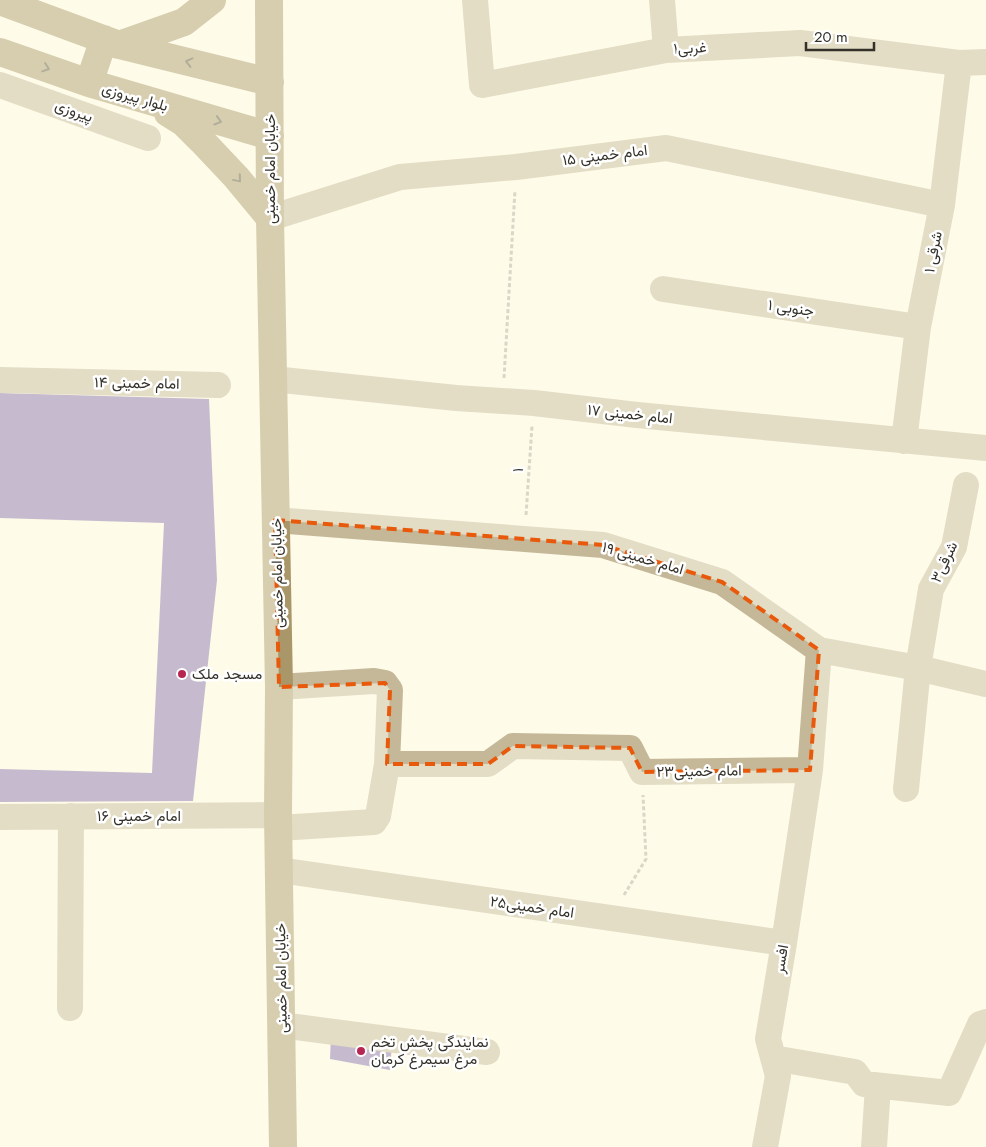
<svg xmlns="http://www.w3.org/2000/svg" width="986" height="1147" font-family="Jost,Vazirmatn,sans-serif">
<rect width="100%" height="100%" fill="#fefbe9"/>
<path fill="#836eae" d="M0,393L209,399L217,580L193,801L0,802V769L152,773L164,523L0,518Z
M331,1035L392,1044L390,1070L330,1059Z"/>
<g fill="none" stroke-linecap="round" stroke-linejoin="round">
<path stroke="#aeab9d" stroke-width="3" stroke-dasharray="4 2.5" stroke-linecap="butt" d="M504,378L515,190
M526,515L532,426
M624,895L646,859L643,795"/>
<path stroke="#c4b899" stroke-width="26" d="M475,0L482,85L666,50L800,43L959,63L986,62
M662,0L666,50
M0,85L148,138
M270,218L400,177L516,167L666,148L942,205
M663,289L918,327
M273,379L456,398L534,403L637,415L986,448
M0,380L218,385
M904,441L918,327L942,205L959,63
M275,520L603,545L722,582L819,650L918,668L986,684
M387,764H488L513,746L630,748L642,772L810,770
M906,789L918,668L931,589L954,547L966,485
M0,817L278,815
M279,828L374,822L378,816L387,764L390,690L385,683L374,681L279,687
M279,870L784,943
M70,1008L71,816
M281,1025L487,1052
M773,1058L855,1072L864,1084L949,1093L980,1024L986,1022
M765,1147L778,1076L768,1039L784,943L810,770L819,650
M874,1147L878,1086"/>
<path stroke="#a99769" stroke-width="28" d="M269,0L270,218L279,687L278,815L283,1147
M0,1L119,45L270,82
M119,45L184,22L212,0
M0,52L89,83L270,136
M89,83L104,39
M168,113L184,123L202,141L236,177L270,218"/>
</g>
<defs><path id="oneway-chevron" d="M-2-3.5L2.5 0L-2 3.5" fill="none" stroke-width="1.6" stroke-linecap="round" stroke-linejoin="round" transform="scale(1.25)"/></defs>
<g stroke="#56503c">
<use href="#oneway-chevron" transform="translate(189 62) rotate(-166)"/>
<use href="#oneway-chevron" transform="translate(46 68) rotate(19)"/>
<use href="#oneway-chevron" transform="translate(218 121) rotate(17)"/>
<use href="#oneway-chevron" transform="translate(238 179) rotate(50)"/>
</g>
<path d="M0 0H986V1147H0ZM275,520L603,545L722,582L819,650L810,770L642,772L630,748L513,746L488,764H387L390,690L385,683L279,687Z" fill="#fefbe9" fill-opacity=".55" fill-rule="evenodd"/>
<path fill="none" stroke="#e8590c" stroke-width="4" stroke-dasharray="10 6" stroke-linejoin="round" d="M275,520L603,545L722,582L819,650L810,770L642,772L630,748L513,746L488,764H387L390,690L385,683L279,687Z"/>
<g fill="#b62652" stroke="#fff" stroke-width="2">
<circle cx="182" cy="674" r="5"/>
<circle cx="361" cy="1051" r="5"/>
</g>
<g text-anchor="middle" stroke-width="5" stroke-linejoin="round" paint-order="stroke">
<g font-size="15" fill="#333129" stroke="#fff">
<text transform="translate(690 48) rotate(-3)" y="5">غربی۱</text>
<text transform="translate(135 97) rotate(16)" y="5">بلوار پیروزی</text>
<text transform="translate(74 111) rotate(20)" y="5">پیروزی</text>
<text transform="translate(605 155) rotate(-7)" y="5">امام خمینی ۱۵</text>
<text transform="translate(270 169) rotate(-90)" y="5">خیابان امام خمینی</text>
<text transform="translate(933 252) rotate(-79)" y="5">۱ شرقی</text>
<text transform="translate(791 308) rotate(8)" y="5">۱ جنوبی</text>
<text transform="translate(137 383) rotate(1)" y="5">امام خمینی ۱۴</text>
<text transform="translate(630 414) rotate(6)" y="5">امام خمینی ۱۷</text>
<text transform="translate(518 470) rotate(-86)" y="5">۱</text>
<text transform="translate(643 558) rotate(16)" y="5">امام خمینی ۱۹</text>
<text transform="translate(944 562) rotate(-65)" y="5">شرقی۳</text>
<text transform="translate(277 573) rotate(-91)" y="5">خیابان امام خمینی</text>
<text transform="translate(699 771) rotate(-1)" y="5">امام خمینی۲۳</text>
<text x="139" y="821">امام خمینی ۱۶</text>
<text transform="translate(532 907) rotate(8)" y="5">امام خمینی۲۵</text>
<text transform="translate(781 959) rotate(-81)" y="5">افسر</text>
<text transform="translate(281 978) rotate(-91)" y="5">خیابان امام خمینی</text>
</g>
<g font-size="15" fill="#333129" stroke="#fff" text-anchor="start">
<text x="192" y="679">مسجد ملک</text>
<text x="371" y="1047">نمایندگی پخش تخم<tspan x="371" dy="17">مرغ سیمرغ کرمان</tspan></text>
</g>
</g>
<path d="M806 42v8h68v-8" fill="none" stroke="#333129" stroke-width="2.5"/>
<text x="814" y="42" font-size="15" fill="#333129" stroke="#ffffff" stroke-width="4" paint-order="stroke">20 m</text>
</svg>
